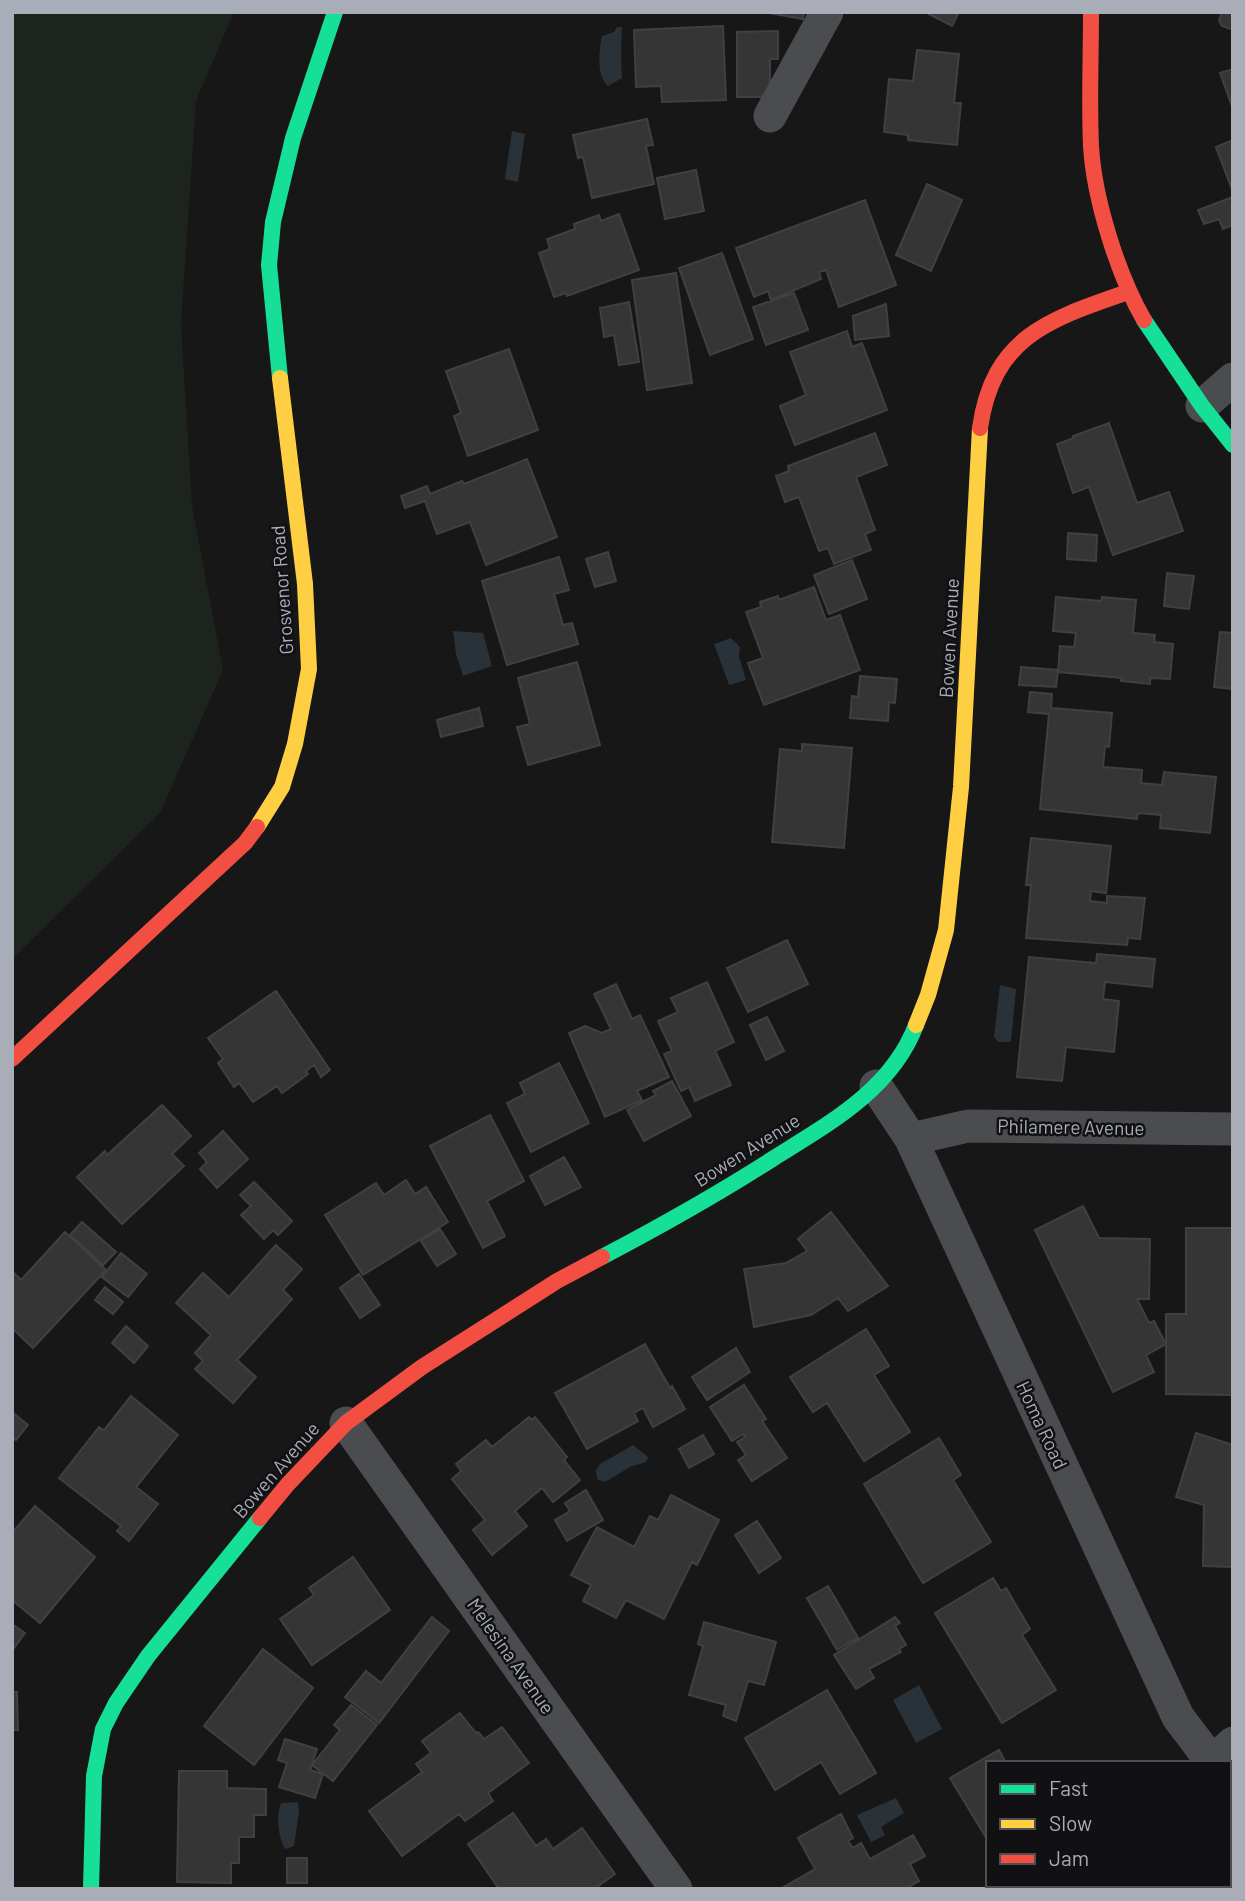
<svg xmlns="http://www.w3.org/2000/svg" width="1245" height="1901" font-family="Barlow,sans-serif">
<rect width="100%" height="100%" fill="#171717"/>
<path fill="#1d241e" d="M12,12H234L196,101L181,324L192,506L223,670L160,813L12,959Z"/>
<path fill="#2a3239" d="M617,27H622C621,44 621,60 622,78L608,86C596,76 599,50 602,36L614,32Z
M512,131L525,134L518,182L505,179Z
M453,631L483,633L492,666L463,676L456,654Z
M731,638L740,647L739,656L746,680L729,685L714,644Z
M1000,985L1016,989L1011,1042H998L994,1037Z
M633,1445L648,1457L646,1462L630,1467L605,1482L597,1479L596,1470L600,1464Z
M919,1685L942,1729L916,1743L893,1700Z
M896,1798L904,1813L881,1827L885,1835L871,1842L857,1815Z
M298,1802L299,1811L294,1846L285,1849C278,1836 276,1817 281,1803Z"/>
<path fill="#353536" stroke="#3f4043" stroke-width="2" d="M763,12H804L803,19Z
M925,12H959L952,26Z
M1222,12H1233V28L1230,29L1222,26L1219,21Z
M723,26L726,100L662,102L661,86L636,87L634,30Z
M778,31V59H770V97H737V32Z
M917,50L959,54L954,103H961L957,145L908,140V135L884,132L889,79L913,81Z
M1233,69V106H1232L1220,73Z
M647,119L653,145L646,146L654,184L592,198L583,157L578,158L573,135Z
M1233,140V192L1216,147Z
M696,170L704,211L665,219L657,178Z
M927,184L962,200L931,271L896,255Z
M1233,197V225L1223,229L1219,219L1204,224L1198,210Z
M865,200L896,285L839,307L826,270L819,272L821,279L771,300L768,291L754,297L736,248Z
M619,214L639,270L567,296L566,293L554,297L539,253L550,249L547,239L575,229L574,224L599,215L601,221Z
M722,253L753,339L710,355L679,268Z
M676,273L692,383L647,390L632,280Z
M794,293L808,330L766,345L753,307Z
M629,302L639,362L619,365L614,335L604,337L600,308Z
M886,304L889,336L855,340L853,316Z
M847,331L852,347L862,343L887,410L795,445L780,406L806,395L790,352Z
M509,349L538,430L468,456L454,416L461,413L446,371Z
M1109,423L1137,503L1169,492L1183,531L1113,555L1089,487L1073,493L1057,444L1074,438L1073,436Z
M875,433L887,465L856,477L875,530L865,534L871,550L834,564L828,548L819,551L799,497L785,502L776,476L789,471L788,466Z
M527,459L557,537L486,565L470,522L437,534L425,501L405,508L401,496L427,486L430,494L462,481L464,484Z
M1068,533L1097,535L1096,561L1067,559Z
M608,552L616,581L595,587L586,559Z
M559,557L569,590L554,594L563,625L572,623L578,644L507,665L482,581Z
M852,560L867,599L829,614L814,575Z
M1167,573L1194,576L1189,609L1164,606Z
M814,587L826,620L840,615L860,670L764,705L748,663L763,658L746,612L761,607L760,602L778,596L779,600Z
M1056,597L1101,601L1102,597L1136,600L1133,633L1155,635L1154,642L1173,644L1170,679L1150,678V684L1121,681L1122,678L1058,672L1060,646L1074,647L1076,633L1053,631Z
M1220,632L1233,633V689L1214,687Z
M577,662L600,745L528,765L517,727L530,724L518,678Z
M1021,667L1058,670L1056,687L1019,685Z
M860,676L897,679L895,703L889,702L888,721L850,718L852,696L858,697Z
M1030,692L1052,694L1051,708L1112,713L1109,747L1105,746L1103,767L1142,770L1141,783L1162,785L1164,772L1216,777L1210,833L1160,828L1161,815L1138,813L1137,819L1040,809L1049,714L1028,712Z
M479,708L483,726L441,737L437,720Z
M802,744L852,748L844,848L772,842L780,749L802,751Z
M1031,838L1111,846L1106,893L1091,891L1090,901L1107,903V896L1145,898L1140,939L1128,938L1127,945L1026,938L1031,885H1026Z
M787,940L808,984L748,1012L727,968Z
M1097,954L1155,959L1152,987L1105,982L1103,999L1119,1001L1114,1052L1066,1047L1062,1081L1017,1077L1029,957L1096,963Z
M707,982L734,1042L715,1051L731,1085L695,1101L689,1087L681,1091L664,1054L672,1051L658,1021L678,1012L671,998Z
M616,984L632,1019L640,1015L669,1077L637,1091L642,1100L605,1117L569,1033L585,1026L602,1033L611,1029L594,994Z
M276,991L330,1070L321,1077L314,1065L306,1071L308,1074L282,1093L277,1086L253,1102L239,1083L234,1087L218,1063L223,1059L208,1038Z
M767,1017L784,1051L766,1060L750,1025Z
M559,1063L589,1123L531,1152L507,1103L525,1094L520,1083Z
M672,1081L691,1116L644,1141L627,1110L656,1095L653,1091Z
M162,1105L191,1136L172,1154L184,1166L122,1224L77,1177L105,1151L107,1155Z
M490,1115L524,1181L487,1201L505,1236L483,1248L430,1146Z
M223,1131L248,1159L217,1188L200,1169L207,1162L199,1153Z
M564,1157L581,1187L545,1205L530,1176Z
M406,1180L415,1194L426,1187L448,1222L363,1275L325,1215L376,1183L384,1195Z
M254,1182L292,1221L278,1235L273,1230L264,1239L241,1215L251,1206L240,1195Z
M1083,1206L1099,1238L1150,1239L1149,1299H1137L1149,1323L1154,1321L1166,1344L1146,1355L1154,1372L1113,1392L1035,1230Z
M831,1212L888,1286L848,1311L838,1298L811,1315L754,1327L744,1269L786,1263L807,1251L798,1239Z
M82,1222L116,1252L103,1265L70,1235Z
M1186,1228H1233V1395L1166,1394V1314H1186Z
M440,1229L456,1254L437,1266L421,1241Z
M65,1232L106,1270L33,1348L12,1328V1271L21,1280Z
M276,1245L302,1269L283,1290L292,1299L237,1360L256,1377L233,1403L195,1369L203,1361L195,1353L211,1335L176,1303L203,1273L229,1297Z
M121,1253L147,1274L128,1297L102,1277Z
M359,1274L380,1305L360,1318L340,1288Z
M105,1287L123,1302L113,1314L95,1300Z
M126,1326L148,1346L134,1363L112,1343Z
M866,1329L889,1366L874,1375L910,1432L864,1461L827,1403L813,1412L790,1377Z
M645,1344L670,1388L672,1386L685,1409L653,1427L643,1408L634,1413L638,1421L587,1449L555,1393Z
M736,1348L750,1372L707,1400L692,1377Z
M744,1385L766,1419L762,1421L787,1458L752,1481L738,1460L746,1455L737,1442L745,1437L743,1434L732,1441L710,1407Z
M131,1396L178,1435L136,1487L158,1504L129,1541L117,1531L121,1526L59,1478L99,1427L104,1430Z
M12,1412L28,1425L16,1440L12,1437Z
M529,1417L532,1420L535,1417L567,1457L564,1460L580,1480L553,1502L542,1488L515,1511L527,1526L492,1555L473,1530L485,1520L452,1479L461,1471L456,1464L486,1440L492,1447Z
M1196,1433L1233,1445V1567L1203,1566L1204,1505L1176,1497Z
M703,1435L714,1454L689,1468L679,1449Z
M939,1438L961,1475L953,1480L991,1542L923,1583L864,1484Z
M586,1490L603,1520L567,1541L555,1520L570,1511L565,1503Z
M671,1495L719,1520L697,1565L692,1562L688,1570L664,1619L626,1600L616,1618L583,1601L591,1585L571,1575L597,1527L634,1547L650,1516L658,1520Z
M35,1506L95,1557L40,1623L12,1600V1533Z
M757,1521L781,1558L759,1573L735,1535Z
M353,1557L390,1610L312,1665L280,1619L314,1595L309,1588Z
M993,1578L1001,1591L1006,1588L1030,1629L1022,1635L1056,1690L1002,1723L935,1613Z
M828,1586L858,1638L837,1650L807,1598Z
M432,1617L449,1631L379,1723L345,1697L366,1671L381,1683Z
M895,1617L900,1623L895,1626L906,1645L899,1649L901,1652L869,1669L874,1678L856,1689L834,1655Z
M704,1622L776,1642L764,1685L748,1681L736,1721L723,1716L726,1705L689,1695L703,1646L698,1644Z
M12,1624L25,1633L12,1651Z
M263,1649L313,1688L254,1765L204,1726Z
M827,1690L876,1773L840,1794L821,1762L775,1790L745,1738Z
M12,1692H17L18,1730H12Z
M351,1705L377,1725L333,1781L312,1765L340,1730L334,1725Z
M460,1713L476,1733L478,1732L484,1739L502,1727L529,1763L488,1793L493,1801L465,1821L459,1814L402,1856L369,1811L422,1772L416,1764L431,1753L422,1741Z
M285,1739L317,1749L310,1770L323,1774L315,1798L279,1787L287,1763L278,1760Z
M999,1750L1006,1763H988V1841L950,1778Z
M179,1771H227V1788L266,1789V1815H254V1837H239V1863H231V1883L177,1882Z
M513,1813L536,1846L546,1839L553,1849L582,1828L615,1874L594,1889H499L468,1844Z
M841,1814L853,1838L848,1841L853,1848L861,1843L870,1859L913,1835L925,1856L910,1864L919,1881L905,1889H780L815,1869L798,1838Z
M287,1858H307V1883H287Z"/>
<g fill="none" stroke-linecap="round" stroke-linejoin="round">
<path stroke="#4b4c50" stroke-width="33" d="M770,116L827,12
M1202,406L1233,379
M876,1086L911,1139L1178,1717L1212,1762
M911,1139L968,1126L1233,1129
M346,1423L676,1889
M1211,1763L1233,1743
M1111,1889L1114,1885"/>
<path stroke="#16e098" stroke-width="16" d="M1144,320L1202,406L1233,445
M280,378L269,265L273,222L293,138L335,12
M602,1257C661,1226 718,1194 774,1158C830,1123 892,1089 916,1025
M91,1889L94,1776L103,1729L116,1703L148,1656L260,1518"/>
<path stroke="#ffcf43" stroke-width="16" d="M257,827L282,787L295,744L309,669L305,584L280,378
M916,1025L928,995L946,930L961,787L980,428"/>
<path stroke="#f24e42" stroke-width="16" d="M1091,12C1091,57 1089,102 1091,146C1094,199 1118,275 1144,320
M980,428C993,336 1050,319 1128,292
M12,1059L245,843L257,827
M260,1518L288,1484L346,1423L422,1367L557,1281L602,1257"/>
</g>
<g text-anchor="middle" stroke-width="5" stroke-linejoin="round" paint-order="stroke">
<g font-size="19" fill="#a8adb8" stroke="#111113">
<text transform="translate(282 590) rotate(-94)" y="7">Grosvenor Road</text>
<text transform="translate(949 638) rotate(-87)" y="7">Bowen Avenue</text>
<text transform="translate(1071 1127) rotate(1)" y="7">Philamere Avenue</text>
<text transform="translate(747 1150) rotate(-32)" y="7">Bowen Avenue</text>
<text transform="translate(1042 1425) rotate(65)" y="7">Homa Road</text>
<text transform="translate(276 1470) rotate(-49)" y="7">Bowen Avenue</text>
<text transform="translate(511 1656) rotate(55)" y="7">Melesina Avenue</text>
</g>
</g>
<rect width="1245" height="1901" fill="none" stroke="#a8adb8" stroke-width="28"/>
<rect x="986" y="1761" width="245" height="126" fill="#111113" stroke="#4d4f55" stroke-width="2"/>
<rect x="1000" y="1784" width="35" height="10" fill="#16e098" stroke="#4d4f55" stroke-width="2"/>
<text x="1049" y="1796" font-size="21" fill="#a8adb8">Fast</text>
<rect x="1000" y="1819" width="35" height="10" fill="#ffcf43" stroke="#4d4f55" stroke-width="2"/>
<text x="1049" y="1831" font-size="21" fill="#a8adb8">Slow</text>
<rect x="1000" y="1854" width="35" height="10" fill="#f24e42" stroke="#4d4f55" stroke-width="2"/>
<text x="1049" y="1866" font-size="21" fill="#a8adb8">Jam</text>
</svg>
